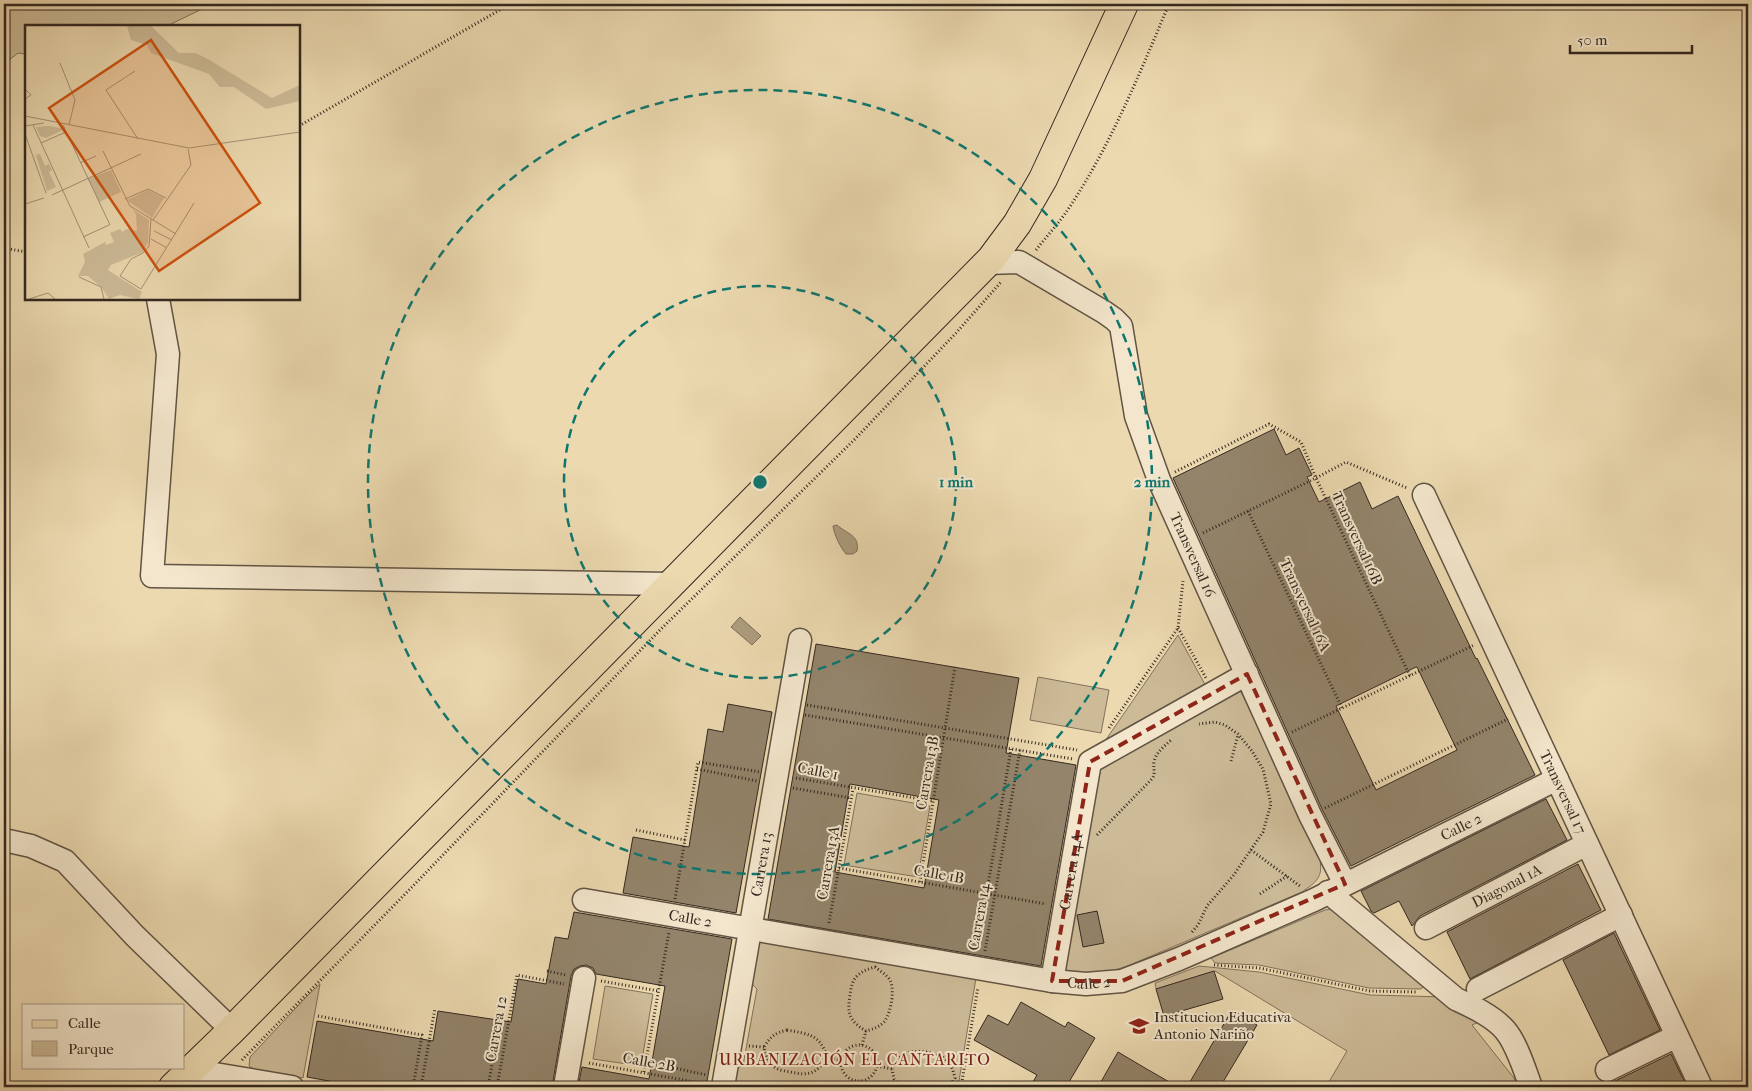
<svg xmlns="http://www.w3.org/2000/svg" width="1752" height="1091" font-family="'IM FELL French Canon',serif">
<rect width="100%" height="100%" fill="#ecd9b0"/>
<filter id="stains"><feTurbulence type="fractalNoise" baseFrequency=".004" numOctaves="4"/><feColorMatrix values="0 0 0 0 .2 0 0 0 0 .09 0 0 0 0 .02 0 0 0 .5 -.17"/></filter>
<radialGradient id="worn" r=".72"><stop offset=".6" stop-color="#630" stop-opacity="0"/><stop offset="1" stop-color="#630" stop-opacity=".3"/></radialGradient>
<path fill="#cdbb98" stroke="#80725c" d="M4,4H208L204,8L167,26H26V54L18,53L4,64Z
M1178,635L1208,690L1105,741Z
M1038,677L1109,690L1101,733L1030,720Z
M1239,690L1242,694L1320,860C1323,878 1316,882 1302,892L1130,965C1109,973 1087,977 1065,971L1094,764Z
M857,793L930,806L918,877L844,865Z
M1332,909L1424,986L1421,989L1369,988L1259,965L1215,963L1211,958L1325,910Z
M760,940L976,978L958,1087H733L737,1068L743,1065L757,989L752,984Z
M1199,966L1259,972L1370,995L1447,997L1481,1021L1472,1025L1514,1078L1517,1087H1326L1347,1051L1215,971L1156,989L1155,983Z
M320,984L303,1078L254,1069L249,1066L250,1057L309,994Z
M605,986L653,994L641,1066L593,1059Z"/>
<path fill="#ad9d7f" stroke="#7c6e59" d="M837,525C847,534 860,535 857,551L853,554H846C840,547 834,534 833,526Z
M740,617L761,636L752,645L731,627Z"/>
<path fill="#93846b" stroke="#332820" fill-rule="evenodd" d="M1274,429L1286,455L1299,448L1312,475L1307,477L1319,502L1360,482L1372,509L1398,496L1476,659L1477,658L1535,775L1351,866L1322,809L1173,478ZM1416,667H1417L1457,750L1376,790L1336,706Z
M816,644L1019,678L1006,753L1076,765L1041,966L768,919ZM850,784L939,800L924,888L835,872Z
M728,704L772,712L736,913L623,893L633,837L689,847L708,729L723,732Z
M1546,799L1567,840L1420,916L1412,926L1399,901L1374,913L1371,911L1361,891Z
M1578,864L1601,910L1470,979L1447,932Z
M1097,911L1104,943L1083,947L1077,915Z
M574,912L732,939L706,1087H578L582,1067L649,1079L665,986L596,974L593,968L586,965L580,966L574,969L571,976L552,1087H362L307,1077L317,1021L433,1041L438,1011L511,1022L518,979L546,984L555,937L568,939Z
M1614,933L1660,1030L1609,1055L1563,960Z
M1214,971L1223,999L1164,1016L1156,989Z
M1021,1002L1065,1027L1068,1022L1095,1038L1066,1087H1030L1037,1075L974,1040L988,1015L1008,1025Z
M1232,1010L1257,1025L1220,1087H1187Z
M1118,1052L1145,1068L1178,1087H1098Z
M1671,1054L1687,1087H1599L1613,1082Z"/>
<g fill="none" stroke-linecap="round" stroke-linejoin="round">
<defs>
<g id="minor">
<path id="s1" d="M987,263L1019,262L1104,312L1114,319L1121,326L1136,416L1159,480L1310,815L1345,884"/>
<path d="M158,299L168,354L152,576L671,584"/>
<path id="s2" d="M1424,495L1701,1087"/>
<path d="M4,840L31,846L65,861L135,936L232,1030"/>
<path d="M1328,892L1456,999C1473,1007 1493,1016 1505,1030C1517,1044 1525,1071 1531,1087"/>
<path id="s3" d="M584,900L1052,981L1086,984L1122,981L1179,959L1314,900L1557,779"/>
<path id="s4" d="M1426,928L1587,844"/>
<path id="s5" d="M1052,981L1090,762L1247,674"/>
<path d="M1478,989L1621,915"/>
<path d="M191,1070L292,1087"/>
<path d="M1607,1070L1677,1036"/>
<path d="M565,1087L584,978"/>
<path id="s6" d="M723,1087L800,640"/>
</g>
<path id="major" d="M173,1087L232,1030L991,259L1017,224L1043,179L1124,4"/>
</defs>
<use href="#minor" stroke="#615444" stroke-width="25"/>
<use href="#major" stroke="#332820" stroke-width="30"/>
<path stroke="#332820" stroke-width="3" stroke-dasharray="1 2.5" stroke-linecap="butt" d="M299,126L510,4
M4,248L26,252
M1036,250C1046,237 1058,224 1067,211C1110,147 1139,75 1169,4
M1175,472L1269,424L1301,442L1316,478L1410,676
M1248,511L1342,708
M1203,533L1316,478L1346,462L1407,488
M1178,628L1206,678
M807,705L1077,750
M805,715L1073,759
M1109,728L1178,628L1183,581
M1292,732L1474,645
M1231,761L1238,735
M697,769L757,781
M796,778L933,801
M793,788L851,798
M1325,808L1508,719
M636,830L685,840
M1097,835L1152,779C1156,773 1153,769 1154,762C1156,752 1165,746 1172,739
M1251,850L1300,886
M839,868L1046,904
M920,882L955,667
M1260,894L1287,876
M675,899L698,762L760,772
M829,923L853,789
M1192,932L1198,925L1207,906L1233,876L1263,832L1271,804L1263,769L1252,751L1238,734L1225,725L1215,722L1199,724
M977,950L1011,749
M985,951L1020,750
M1214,965L1259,968L1370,991L1417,992
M875,967C880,971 886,974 890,980C895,991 891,1013 884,1022C879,1027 873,1029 866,1031C849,1021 847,1013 850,995C851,988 852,981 857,976C862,971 868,969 875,967Z
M547,971L566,975
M601,981L659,991
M318,1016L422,1035L413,1087
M787,1030C808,1034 820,1034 827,1057C817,1074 809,1076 790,1072C784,1071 777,1070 772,1065C767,1061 765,1054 764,1047C770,1037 775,1033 787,1030Z
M862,1045L866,1031
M841 1063a18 18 0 1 1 36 0a18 18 0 1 1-36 0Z
M749,1046L764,1047
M827,1057L842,1061
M242,1060L413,886L659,631L855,439L956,333L1002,281
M646,1062L707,1075
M589,1063L706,1084
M877,1066L892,1069
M644,1072L669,932
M421,1087L435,1008
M488,1087L500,1019
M497,1087L517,975L564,984
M902,1087L894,1079L892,1069C895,1063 899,1057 905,1054C915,1049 938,1052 946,1060C952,1065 953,1071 955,1078L949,1087
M961,1087L978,987"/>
<use href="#minor" stroke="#f3e6cc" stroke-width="22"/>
<use href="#major" stroke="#ecd9b0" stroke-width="28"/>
</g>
<path fill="none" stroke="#8f2418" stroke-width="4" stroke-dasharray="10 6" stroke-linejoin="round" d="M1247,674L1345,884L1122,981H1052L1090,762Z"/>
<g fill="none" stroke="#0f766e" stroke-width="2.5" stroke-dasharray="9 6">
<circle cx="760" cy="482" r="196"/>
<circle cx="760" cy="482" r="392"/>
</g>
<defs>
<symbol id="university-bare" viewBox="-9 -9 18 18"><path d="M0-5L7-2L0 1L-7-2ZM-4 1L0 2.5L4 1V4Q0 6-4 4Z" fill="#8f2418" stroke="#f3e6cc" stroke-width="2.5" paint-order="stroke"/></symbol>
</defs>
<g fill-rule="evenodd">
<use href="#university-bare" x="1125" y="1012" width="28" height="28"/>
</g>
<g text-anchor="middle" stroke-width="4" stroke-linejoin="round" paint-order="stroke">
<g font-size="15" fill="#332820" stroke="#f3e6cc">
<text transform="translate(1357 538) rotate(65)" y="5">Transversal 16B</text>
<text dy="5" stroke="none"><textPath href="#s1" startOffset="394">Transversal 16</textPath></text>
<text transform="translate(1305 605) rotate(65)" y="5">Transversal 16A</text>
<text transform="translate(818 771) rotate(11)" y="5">Calle 1</text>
<text transform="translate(927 773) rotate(-80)" y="5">Carrera 13B</text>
<text dy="5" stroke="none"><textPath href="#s2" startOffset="328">Transversal 17</textPath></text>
<text dy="5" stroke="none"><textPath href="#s3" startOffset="918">Calle 2</textPath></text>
<text transform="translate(828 863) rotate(-80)" y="5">Carrera 13A</text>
<text dy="5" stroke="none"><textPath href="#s6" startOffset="226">Carrera 13</textPath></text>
<text dy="5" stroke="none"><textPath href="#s5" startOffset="111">Carrera 14A</textPath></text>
<text transform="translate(939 874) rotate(10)" y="5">Calle 1B</text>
<text dy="5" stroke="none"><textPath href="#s4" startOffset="91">Diagonal 1A</textPath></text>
<text transform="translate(979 917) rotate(-80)" y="5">Carrera 14</text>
<text dy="5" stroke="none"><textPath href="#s3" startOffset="108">Calle 2</textPath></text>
<text dy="5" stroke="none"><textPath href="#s3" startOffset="512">Calle 2</textPath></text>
<text transform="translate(496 1029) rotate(-80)" y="5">Carrera 12</text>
<text transform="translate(649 1062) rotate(10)" y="5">Calle 2B</text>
</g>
<g font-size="15" fill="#332820" stroke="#f3e6cc" text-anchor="start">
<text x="1154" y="1022">Institucion Educativa<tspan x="1154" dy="17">Antonio Nariño</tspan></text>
</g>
<g font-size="16" letter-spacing="1" fill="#7a1f14" stroke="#f3e6cc">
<text x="855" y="1065">URBANIZACIÓN EL CANTARITO</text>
</g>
</g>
<g transform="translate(25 25)">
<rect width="275" height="275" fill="#ecd9b0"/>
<path d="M102,1H126L154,28H170L181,33L247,73L275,60V76L241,84L209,62H195L184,49L126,28L122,20L106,15ZM23,101L36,103L38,105L21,113L15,111L11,102ZM15,129L20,141L24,139L27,145L24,147L31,162L22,166L11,130ZM86,145L96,167L74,177L63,154ZM123,165L139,173L127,193L102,175ZM107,184L124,195L123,217L118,227L86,240L83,245L117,267L114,274L95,270L84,274L76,262L63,251H53L60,237L58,229L80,217L81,220L89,217L85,208L95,204L97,207L102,204L112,206L111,189Z" fill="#cdbb98"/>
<path fill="none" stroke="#a29276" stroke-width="1" d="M35,38L50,75L44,100M110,46L81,65L113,114M0,64L6,70L0,74M0,91L164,123L275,107M8,100L64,223M38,100L85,200M0,101L19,98M0,109L21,168M16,118L41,107M78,126L105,181L151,209M55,138L71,131M27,170L116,129M100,174L123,164L141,173M0,179L19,173M126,194L124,221L118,228L106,234L95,251L116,264L169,178M128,195L166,140L163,124M129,206L147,215M58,212L84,200M126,214L142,223M54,252L76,262L79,274M4,274L23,268L30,274"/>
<path fill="#cd520f" fill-opacity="0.15" stroke="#cd520f" stroke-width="2.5" d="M126,15L235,178L134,246L24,83Z"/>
<rect width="275" height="275" fill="none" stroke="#332820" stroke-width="2.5"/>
</g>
<circle cx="760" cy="482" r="8" fill="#0f766e" stroke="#f3e6cc" stroke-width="2.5"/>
<g font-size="15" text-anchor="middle" font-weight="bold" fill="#0f766e" stroke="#f3e6cc" stroke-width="4" stroke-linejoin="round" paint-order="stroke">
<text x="956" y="487">1 min</text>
<text x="1152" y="487">2 min</text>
</g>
<rect width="1752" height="1091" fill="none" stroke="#ecd9b0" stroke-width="20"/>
<rect x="5" y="5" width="1742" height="1081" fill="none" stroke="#332820" stroke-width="2.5"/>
<rect x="10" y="10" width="1732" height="1071" fill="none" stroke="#332820"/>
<rect x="22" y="1004" width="162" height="65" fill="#f3e6cc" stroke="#a69a87"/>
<rect x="32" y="1020" width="25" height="8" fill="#ecd9b0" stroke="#a69a87"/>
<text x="68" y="1028" font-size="15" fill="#332820">Calle</text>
<rect x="32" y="1041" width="25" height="15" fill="#cdbb98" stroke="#a69a87"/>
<text x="68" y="1054" font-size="15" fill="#332820">Parque</text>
<path d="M1570 45v8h122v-8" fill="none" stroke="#332820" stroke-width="2.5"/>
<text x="1577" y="45" font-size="15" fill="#332820" stroke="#f3e6cc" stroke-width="4" paint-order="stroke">50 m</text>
<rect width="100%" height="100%" filter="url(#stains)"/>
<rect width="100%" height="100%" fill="url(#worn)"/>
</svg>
